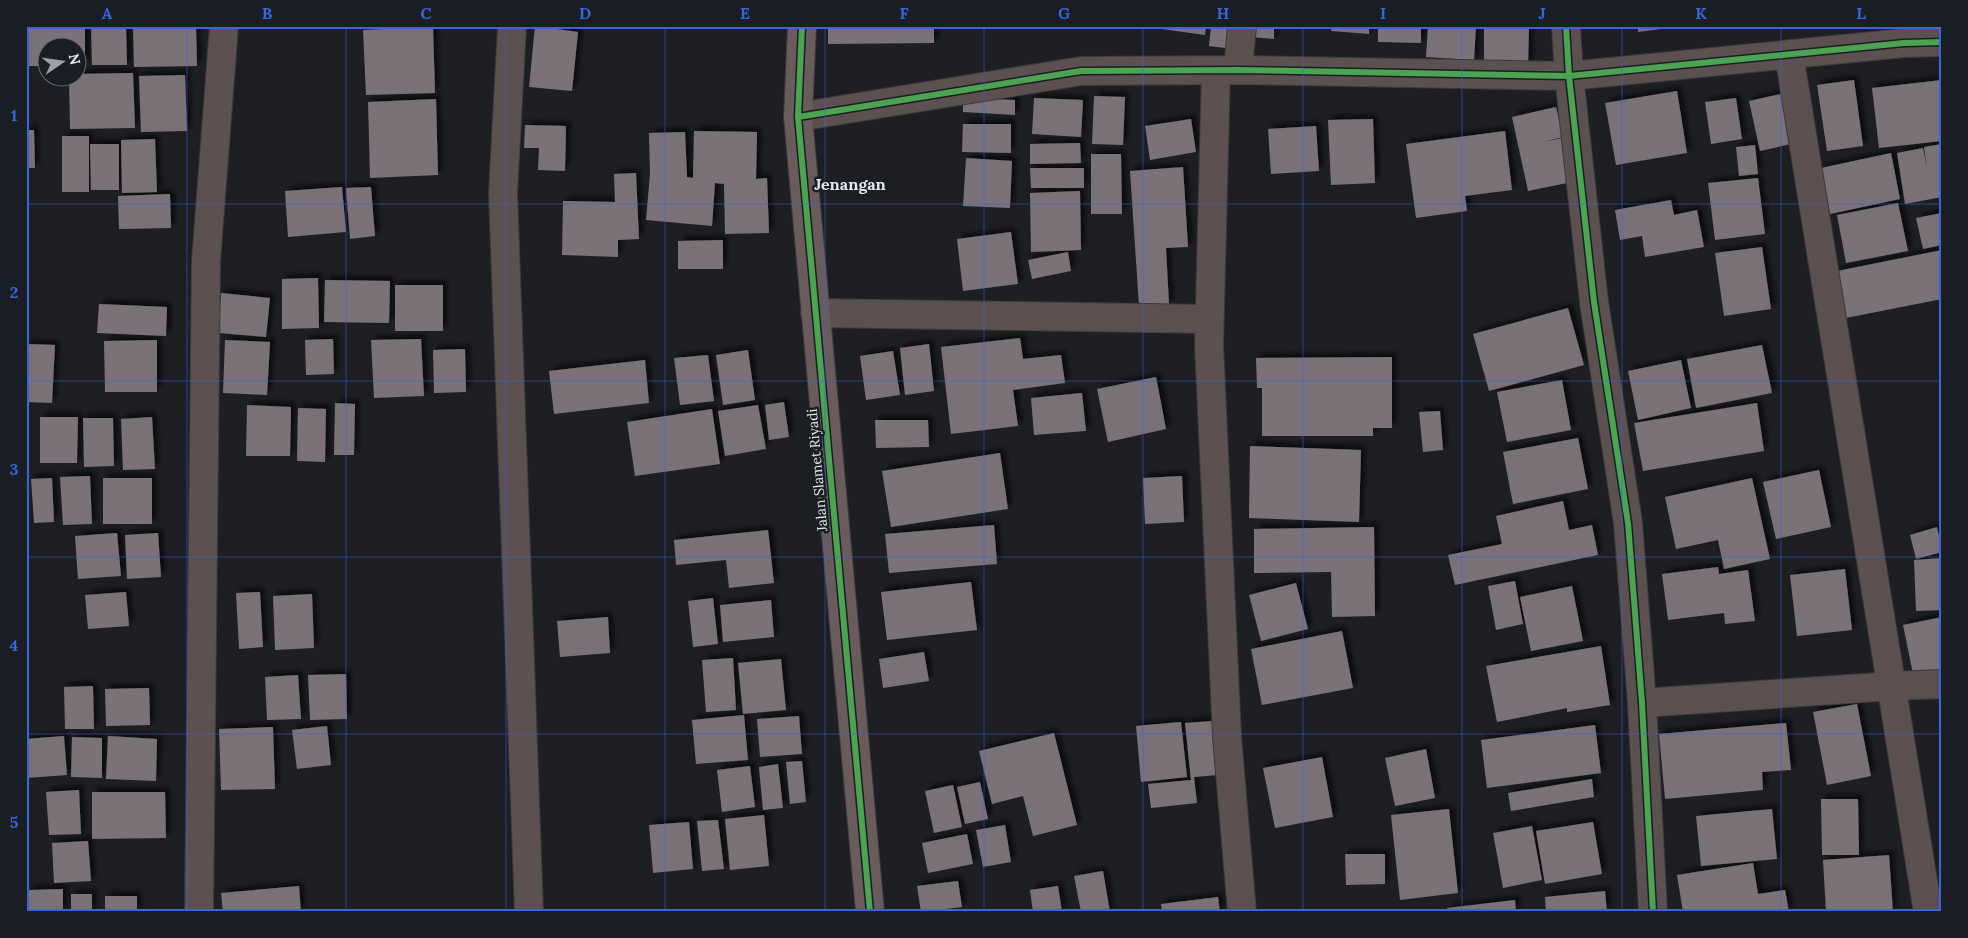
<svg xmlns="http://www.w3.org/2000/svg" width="1968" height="938" font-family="Lora,serif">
<defs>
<filter id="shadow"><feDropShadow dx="4.5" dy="-4.5" stdDeviation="2.5" flood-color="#0009"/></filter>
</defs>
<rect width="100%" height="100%" fill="#1d1f22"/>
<path fill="#7a7277" filter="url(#shadow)" d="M26,26H85V65H78V48H48V66H26Z
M91,26H126L127,65H92Z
M133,26H196L197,66L134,67Z
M535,26L578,32L572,91L529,87Z
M828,26H934V43L828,44Z
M1162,26H1206L1205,35L1162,29Z
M1211,26H1236L1233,49L1209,46Z
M1251,26H1274V39L1250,37Z
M1332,26H1369V34L1331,31Z
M1378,26H1421V43L1378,42Z
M1428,26H1476L1474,60L1426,57Z
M1484,26H1529L1528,66L1484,65Z
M1638,26H1676V27L1638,32Z
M433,27L435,93L366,95L363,30Z
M133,73L135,128L70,129L69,78H78V74Z
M185,75L187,131L141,132L139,76Z
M1854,80L1863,146L1827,151L1817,85Z
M1942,80V141L1879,148L1872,88Z
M1677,91L1687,153L1616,165L1605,103Z
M1790,92L1800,142L1760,151L1749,101Z
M1094,96L1125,97L1123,145L1092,144Z
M963,98L1015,100V115L963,112Z
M1034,98L1083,100L1081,137L1032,134Z
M1736,98L1742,139L1711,144L1705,102Z
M436,99L438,175L370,178L368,102Z
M1556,107L1563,137L1543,142L1563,138L1572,182L1528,191L1512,117Z
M1191,119L1196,152L1150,160L1145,126Z
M1373,119L1375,183L1331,185L1328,120Z
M963,124H1011V153L962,152Z
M525,125L566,126L565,171L538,170L539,148H524Z
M1316,126L1319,171L1271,174L1268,129Z
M26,130H34L35,168H26Z
M694,131L757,132L756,179L767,178L769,233L725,234L724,184L715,183L712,226L646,220L650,174L649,133L685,132L687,177L693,178Z
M1505,131L1512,190L1465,196L1467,211L1416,218L1406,144Z
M62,136H89V192H62Z
M155,139L157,192L122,193L121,140Z
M1080,143L1081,163L1030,164V144Z
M90,144H119V190H91Z
M1942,144V197L1905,204L1897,153L1923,148L1927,168L1924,147Z
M1755,145L1758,174L1739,176L1736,147Z
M1891,153L1900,199L1830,214L1821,168Z
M1091,154H1121L1122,214H1091Z
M966,158L1012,161L1010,208L963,206Z
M1183,167L1188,247L1166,248L1169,304L1139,306L1130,171Z
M1030,168H1084V188H1031Z
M636,173L639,239L618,240V257L562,255L563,201L615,202L614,174Z
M1758,178L1765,234L1715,240L1708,183Z
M342,187L346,232L288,237L285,191Z
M371,187L375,236L350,239L346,188Z
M1080,191L1081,250L1031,252L1030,193Z
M170,194L171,228L119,229L118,196Z
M1671,200L1674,215L1697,210L1704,247L1645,257L1642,236L1620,240L1615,210Z
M1898,203L1908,251L1846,263L1837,215Z
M1942,213V245L1923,249L1916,218Z
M1011,232L1018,284L963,291L957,239Z
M723,240V269H678V241Z
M1762,247L1771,309L1724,316L1715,253Z
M1942,250V299L1846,318L1837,271Z
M1068,252L1071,271L1032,279L1028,260Z
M318,278L319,328L282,329V279Z
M325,280L390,281L389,323L324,322Z
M395,285H443V331H395Z
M221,293L270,298L266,337L218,333Z
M99,304L167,307L166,336L97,333Z
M1568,308L1584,365L1489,391L1473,334Z
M1020,338L1023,359L1061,355L1065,383L1013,390L1018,426L951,434L941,347Z
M333,339L334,374L306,375L305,340Z
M421,339L424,396L374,398L371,340Z
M157,340V392H105L104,341Z
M225,340L270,342L267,395L223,393Z
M26,344L55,345L52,403L26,402Z
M929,344L934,391L905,395L900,348Z
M1762,345L1772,393L1696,408L1687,359Z
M465,349L466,392L434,393L433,350Z
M748,350L755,400L723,405L716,355Z
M893,351L900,395L866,400L860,356Z
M708,355L714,401L680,405L674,358Z
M1392,357V428H1373V436H1262V388H1257L1256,358Z
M645,360L649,403L554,414L549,371Z
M1681,360L1691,408L1638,420L1628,371Z
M1156,377L1166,429L1108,442L1097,389Z
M1562,380L1571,430L1507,442L1497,392Z
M1082,393L1086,431L1034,435L1031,398Z
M784,402L789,437L769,440L765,405Z
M335,403L355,404L354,455H334Z
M1757,403L1764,451L1643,471L1634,423Z
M247,405L291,407L290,456H246Z
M758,405L766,449L725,456L718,411Z
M298,408L326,409L325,462L297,461Z
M712,409L720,464L635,476L627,422Z
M1440,411L1443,450L1423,452L1419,412Z
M40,417H78L77,463H40Z
M152,417L155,469L123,470L121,419Z
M83,418H113L114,466L84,467Z
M875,420H928L929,447L876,448Z
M1578,438L1588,489L1513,504L1503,452Z
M1250,446L1361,450L1359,522L1249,518Z
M1000,453L1008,509L891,527L882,471Z
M1819,470L1831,527L1776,539L1763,482Z
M90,476L92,524L63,525L60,477Z
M1182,476L1184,522L1145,524L1143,478Z
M52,478L54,522L34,523L31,479Z
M103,478H152V524H103Z
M1752,478L1770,559L1724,569L1718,540L1676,549L1665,497Z
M1563,501L1569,530L1592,525L1598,555L1455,585L1448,555L1502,544L1496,516Z
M994,525L997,564L889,573L885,534Z
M1374,527L1375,616L1332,617L1331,572L1254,573V529Z
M1937,527L1942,552L1916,559L1910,535Z
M768,530L774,583L729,588L726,560L676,565L674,540Z
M117,533L121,576L78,579L75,536Z
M158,533L161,577L127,579L125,535Z
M1942,558V610L1916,611L1914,560Z
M1718,567L1719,574L1748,570L1755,621L1725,624L1724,613L1668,620L1662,574Z
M1845,569L1852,630L1797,636L1790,575Z
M1515,581L1523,624L1496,630L1488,586Z
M971,582L977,630L887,640L881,592Z
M1296,583L1308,629L1261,641L1249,595Z
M1572,586L1583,641L1531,651L1520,597Z
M126,592L129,626L88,629L85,595Z
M260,592L263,647L239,649L236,593Z
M312,594L314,648L275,650L273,596Z
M713,598L718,644L693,647L688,601Z
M771,600L774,637L723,642L720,605Z
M608,617L610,653L560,657L557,621Z
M1942,617V679L1915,684L1903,625Z
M1342,631L1353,688L1262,705L1251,649Z
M1601,646L1610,705L1567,712V708L1497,722L1486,666Z
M924,652L929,681L883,688L879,659Z
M733,658L736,710L706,712L702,660Z
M781,659L786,710L743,714L738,663Z
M346,674L347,719L310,720L308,675Z
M298,675L301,719L267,720L265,677Z
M93,686L94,729H65L64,687Z
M149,688L150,725L106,726L105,689Z
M1857,704L1871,776L1827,785L1813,712Z
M744,715L748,760L696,764L692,720Z
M799,716L802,754L760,757L757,719Z
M1213,721L1218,775L1194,777L1197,803L1151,808L1148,784L1191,780L1185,723Z
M1181,722L1187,777L1141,782L1136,726Z
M1786,723L1791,770L1762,772L1763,790L1665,799L1659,734Z
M1595,725L1601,773L1487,788L1481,740Z
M327,726L331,765L297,769L292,730Z
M273,727L275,789L221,790L219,729Z
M1054,733L1077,825L1033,836L1023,796L992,804L979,751Z
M64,736L67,775L26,778V739Z
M108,736L157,739L156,781L106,779Z
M72,737L102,738V778L71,777Z
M1426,749L1435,798L1395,806L1385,758Z
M1322,757L1333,817L1275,828L1263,768Z
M802,761L806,802L790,804L786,762Z
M778,764L783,808L763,810L759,767Z
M750,766L755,807L722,812L717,770Z
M1592,779L1594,797L1511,811L1508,793Z
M980,782L988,819L965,824L957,787Z
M953,785L962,827L934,833L925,791Z
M79,790L81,834L49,835L46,792Z
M92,792H165L166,838L92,839Z
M1821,799H1858L1859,855H1822Z
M1449,809L1458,893L1400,900L1391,815Z
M1772,809L1777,859L1701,866L1696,816Z
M764,815L769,866L730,870L725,819Z
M718,820L724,869L702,871L697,821Z
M689,822L693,869L653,873L649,825Z
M1593,822L1602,874L1545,884L1536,831Z
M1005,825L1011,862L983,867L976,830Z
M1532,826L1542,880L1503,888L1493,833Z
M967,834L973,864L928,873L922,843Z
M88,841L91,881L54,883L52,843Z
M1345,854H1385V884L1346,885Z
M1889,855L1893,912H1826L1823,860Z
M1753,863L1758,894L1785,890L1789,912H1683L1677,875Z
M1103,871L1110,912H1081L1074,876Z
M958,881L962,907L921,912L917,886Z
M299,886L301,912H223L221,893Z
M1058,886L1062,912H1033L1030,890Z
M63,889V912H29V890Z
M1605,891L1607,912H1546L1545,897Z
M71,894H92V912H71Z
M105,896H137V912H105Z
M1218,897L1220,912H1162L1161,904Z
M1515,900L1516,912H1448L1447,908Z"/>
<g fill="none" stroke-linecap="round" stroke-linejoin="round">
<defs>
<path id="street" d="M512,26L503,193L529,912
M1566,26L1569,76L1594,302L1628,523L1642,703L1653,912
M1789,54L1928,912
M1238,70L1242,26
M1216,71L1209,345L1227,737L1242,912
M798,117L1081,71L1238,70L1569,76L1904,43L1942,42
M815,313L1209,319
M1642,703L1893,686L1942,684
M199,912L206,261L224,26"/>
<path id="secondary" d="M802,26L798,117L870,912"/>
</defs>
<use href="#street" stroke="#3a3b3d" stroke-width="30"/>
<use href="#secondary" stroke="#3a3b3d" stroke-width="30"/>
<use href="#street" stroke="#5c5051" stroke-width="28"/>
<use href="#secondary" stroke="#6a5c5c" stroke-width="28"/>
<defs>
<path id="cycleway" d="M802,26L798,117L870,912
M1566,26L1569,76L1594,302L1628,523L1642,703L1653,912
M798,117L1081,71L1238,70L1569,76L1904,43L1942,42"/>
</defs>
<use href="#cycleway" stroke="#1a1f25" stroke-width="9"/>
<use href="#cycleway" stroke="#4ca352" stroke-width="6"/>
</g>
<path fill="none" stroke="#3b65db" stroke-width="1" stroke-opacity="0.55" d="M187,26V912M346,26V912M506,26V912M665,26V912M825,26V912M984,26V912M1143,26V912M1303,26V912M1462,26V912M1622,26V912M1781,26V912M26,204H1942M26,381H1942M26,557H1942M26,734H1942"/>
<g text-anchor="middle" stroke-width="5" stroke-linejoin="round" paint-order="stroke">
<g font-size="14" fill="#e4e7eb" stroke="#1a1f25">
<text transform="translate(817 470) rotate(-95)" y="5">Jalan Slamet Riyadi</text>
</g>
<g font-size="16" font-weight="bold" fill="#e4e7eb" stroke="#1a1f25">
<text x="850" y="190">Jenangan</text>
</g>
</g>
<rect width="1968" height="938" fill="none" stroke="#1a1f25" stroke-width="55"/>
<g transform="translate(62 62) rotate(77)"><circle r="24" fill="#1a1f25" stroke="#6b6f74"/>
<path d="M0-4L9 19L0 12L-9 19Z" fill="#9ea1a5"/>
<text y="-8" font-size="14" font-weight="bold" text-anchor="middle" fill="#e4e7eb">N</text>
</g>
<rect x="28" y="28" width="1912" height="882" fill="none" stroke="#3b65db" stroke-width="2"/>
<g font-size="16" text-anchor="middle" font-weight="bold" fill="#3b65db">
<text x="107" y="19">A</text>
<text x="267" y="19">B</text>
<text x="426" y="19">C</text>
<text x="585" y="19">D</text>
<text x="745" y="19">E</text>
<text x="904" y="19">F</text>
<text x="1064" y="19">G</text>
<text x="1223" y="19">H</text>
<text x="1383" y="19">I</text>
<text x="1542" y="19">J</text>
<text x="1701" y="19">K</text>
<text x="1861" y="19">L</text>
<text x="14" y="121">1</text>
<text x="14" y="298">2</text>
<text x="14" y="475">3</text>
<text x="14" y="651">4</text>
<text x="14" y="828">5</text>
</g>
</svg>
